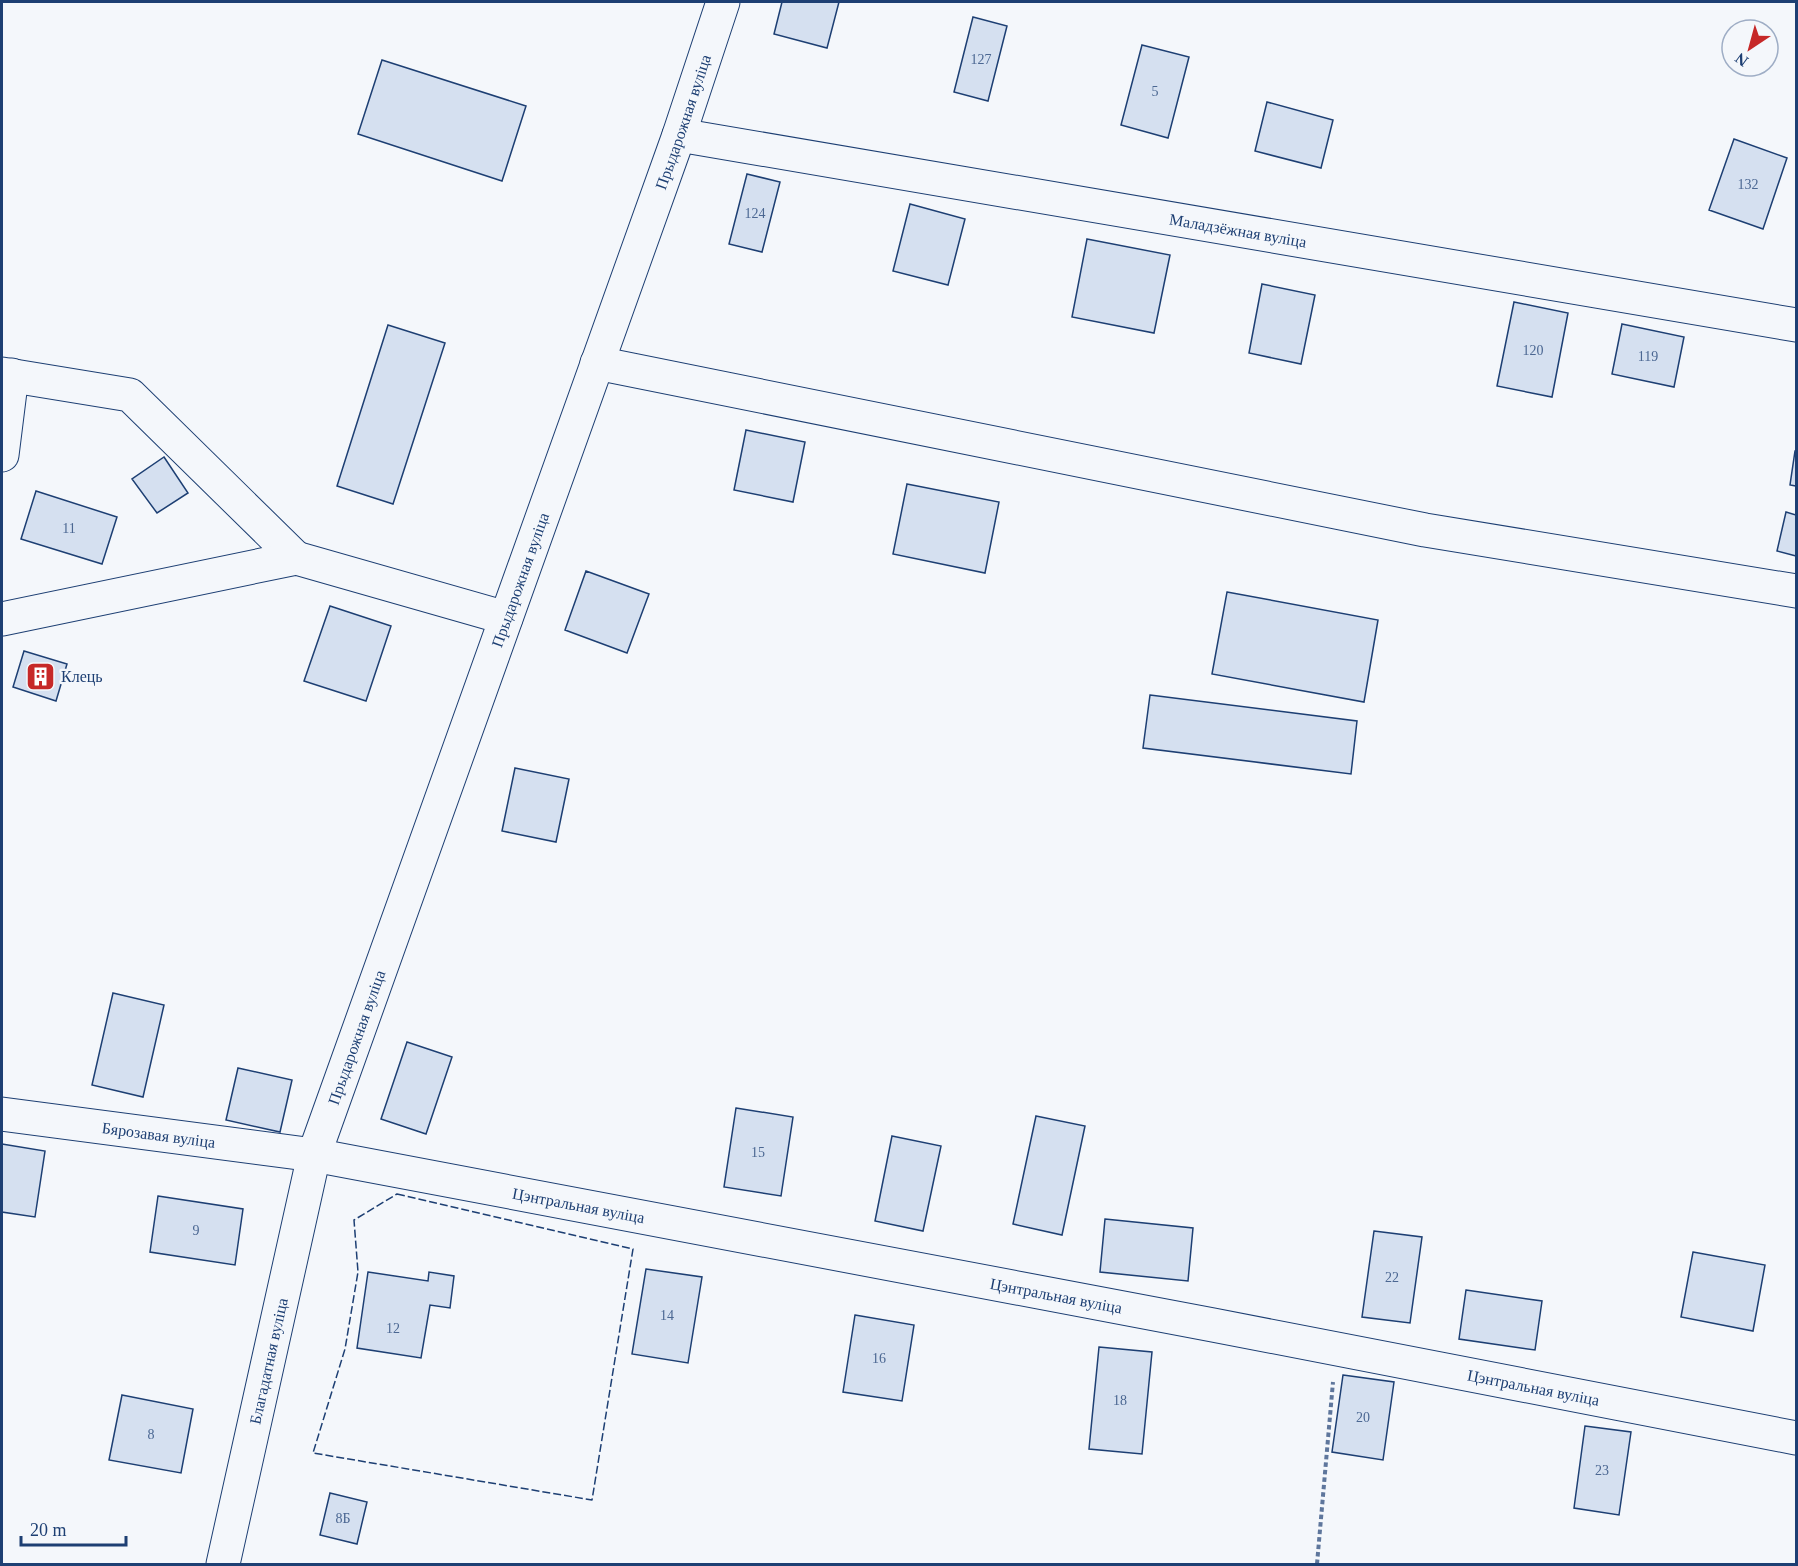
<svg xmlns="http://www.w3.org/2000/svg" width="1798" height="1566" font-family="Georgia,serif">
<rect width="100%" height="100%" fill="#f4f7fb"/>
<path fill="#d5e0f0" stroke="#1d3f73" stroke-width="1.5" d="M782,2H839L827,48L774,34Z
M973,17L1007,26L988,101L954,92Z
M1142,45L1189,57L1168,138L1121,125Z
M382,60L526,106L502,181L358,134Z
M1267,102L1333,120L1321,168L1255,151Z
M1734,139L1787,158L1763,229L1709,210Z
M747,174L780,182L762,252L729,244Z
M910,204L965,219L948,285L893,271Z
M1087,239L1170,255L1154,333L1072,317Z
M1262,284L1315,295L1301,364L1249,353Z
M1514,302L1568,313L1552,397L1497,386Z
M1622,324L1684,337L1674,387L1612,374Z
M388,325L445,343L393,504L337,486Z
M746,430L805,442L793,502L734,490Z
M1795,451H1796V486L1790,485Z
M164,457L188,493L157,513L132,479Z
M907,484L999,502L985,573L893,554Z
M36,491L117,517L102,564L21,539Z
M1786,512L1796,515V556L1777,551Z
M586,571L649,594L627,653L565,630Z
M1227,592L1378,620L1364,702L1212,674Z
M330,606L391,626L366,701L304,681Z
M24,651L67,664L56,701L13,687Z
M1150,695L1357,721L1351,774L1143,748Z
M515,768L569,779L556,842L502,831Z
M113,993L164,1005L143,1097L92,1085Z
M407,1042L452,1057L426,1134L381,1119Z
M238,1068L292,1080L280,1132L226,1120Z
M736,1108L793,1117L781,1196L724,1187Z
M1036,1116L1085,1126L1062,1235L1013,1224Z
M892,1136L941,1146L923,1231L875,1221Z
M2,1144L45,1151L35,1217L2,1212Z
M158,1196L243,1209L235,1265L150,1252Z
M1105,1219L1193,1228L1188,1281L1100,1272Z
M1374,1231L1422,1237L1410,1323L1362,1317Z
M1693,1252L1765,1265L1753,1331L1681,1317Z
M646,1269L702,1277L688,1363L632,1354Z
M368,1272L428,1281L429,1272L454,1276L450,1308L430,1305L421,1358L357,1348Z
M1466,1290L1542,1301L1535,1350L1459,1339Z
M855,1315L914,1325L902,1401L843,1392Z
M1099,1347L1152,1352L1142,1454L1089,1449Z
M1343,1375L1394,1382L1383,1460L1332,1452Z
M122,1395L193,1409L181,1473L109,1460Z
M1585,1426L1631,1432L1619,1515L1574,1508Z
M330,1493L367,1502L357,1544L320,1535Z"/>
<g fill="none" stroke-linecap="round" stroke-linejoin="round">
<defs>
<g id="minor">
<path id="s1" d="M679,135L1796,325"/>
<path d="M597,363L1425,530L1796,591"/>
<path d="M2,374L130,395L296,558"/>
<path d="M2,455L12,375"/>
<path d="M2,619L296,558L506,618"/>
<path id="s2" d="M2,1114L314,1155L1213,1325L1796,1438"/>
<path id="s3" d="M223,1564L314,1155L679,135L723,2"/>
</g>
</defs>
<use href="#minor" stroke="#1d3f73" stroke-width="35"/>
<path stroke="#5e769c" stroke-width="4" stroke-dasharray="4.5 3" stroke-linecap="butt" d="M1317,1564L1333,1382"/>
<use href="#minor" stroke="#f4f7fb" stroke-width="33"/>
<path stroke="#1d3f73" stroke-width="1.5" stroke-dasharray="8 3" stroke-linecap="butt" d="M397,1194L633,1249L592,1500L313,1453L345,1349L358,1272L354,1220Z"/>
</g>
<defs>
<symbol id="building-square" viewBox="-11 -11 22 22"><rect x="-9" y="-9" width="18" height="18" rx="4" fill="#c62828" stroke="#f4f7fb"/><path d="M-4-6H4V6H1V3H-1V6H-4ZM-2.5-4.3h1.7v1.8h-1.7ZM.8-4.3h1.7v1.8H.8ZM-2.5-1h1.7V.8h-1.7ZM.8-1h1.7V.8H.8Z" fill="#fff"/></symbol>
</defs>
<g fill-rule="evenodd">
<use href="#building-square" x="24" y="660" width="33" height="33"/>
</g>
<g text-anchor="middle" stroke-width="4.5" stroke-linejoin="round" paint-order="stroke">
<g font-size="14" fill="#4b6792">
<text x="981" y="64">127</text>
<text x="1155" y="96">5</text>
<text x="1748" y="189">132</text>
<text x="755" y="218">124</text>
<text x="1533" y="355">120</text>
<text x="1648" y="361">119</text>
<text x="69" y="533">11</text>
<text x="758" y="1157">15</text>
<text x="196" y="1235">9</text>
<text x="1392" y="1282">22</text>
<text x="667" y="1320">14</text>
<text x="393" y="1333">12</text>
<text x="879" y="1363">16</text>
<text x="1120" y="1405">18</text>
<text x="1363" y="1422">20</text>
<text x="151" y="1439">8</text>
<text x="1602" y="1475">23</text>
<text x="343" y="1523">8Б</text>
</g>
<g font-size="16" fill="#1d3f73" stroke="#f4f7fb">
<text dy="6" stroke="none"><textPath href="#s3" startOffset="1516">Прыдарожная вуліца</textPath></text>
<text dy="6" stroke="none"><textPath href="#s1" startOffset="567">Маладзёжная вуліца</textPath></text>
<text dy="6" stroke="none"><textPath href="#s3" startOffset="1030">Прыдарожная вуліца</textPath></text>
<text dy="6" stroke="none"><textPath href="#s3" startOffset="544">Прыдарожная вуліца</textPath></text>
<text dy="6" stroke="none"><textPath href="#s2" startOffset="158">Бярозавая вуліца</textPath></text>
<text dy="6" stroke="none"><textPath href="#s2" startOffset="584">Цэнтральная вуліца</textPath></text>
<text dy="6" stroke="none"><textPath href="#s2" startOffset="1070">Цэнтральная вуліца</textPath></text>
<text dy="6" stroke="none"><textPath href="#s3" startOffset="208">Благадатная вуліца</textPath></text>
<text dy="6" stroke="none"><textPath href="#s2" startOffset="1556">Цэнтральная вуліца</textPath></text>
</g>
<g font-size="16" fill="#1d3f73" stroke="#f4f7fb" text-anchor="start">
<text x="61" y="682">Клець</text>
</g>
</g>
<rect width="1798" height="1566" fill="none" stroke="#1d3f73" stroke-width="6"/>
<g transform="translate(1750 48) rotate(216)"><circle r="28" fill="#f4f7fb" stroke="#9eadc5" stroke-width="1.5"/>
<path d="M0-4.5L10 22L0 15L-10 22Z" fill="#c62828"/>
<text y="-9" font-size="16" font-weight="bold" text-anchor="middle" fill="#1d3f73">N</text>
</g>
<path d="M21 1536v9h105v-9" fill="none" stroke="#1d3f73" stroke-width="3"/>
<text x="30" y="1536" font-size="18" fill="#1d3f73" stroke="#f4f7fb" stroke-width="4.5" paint-order="stroke">20 m</text>
</svg>
